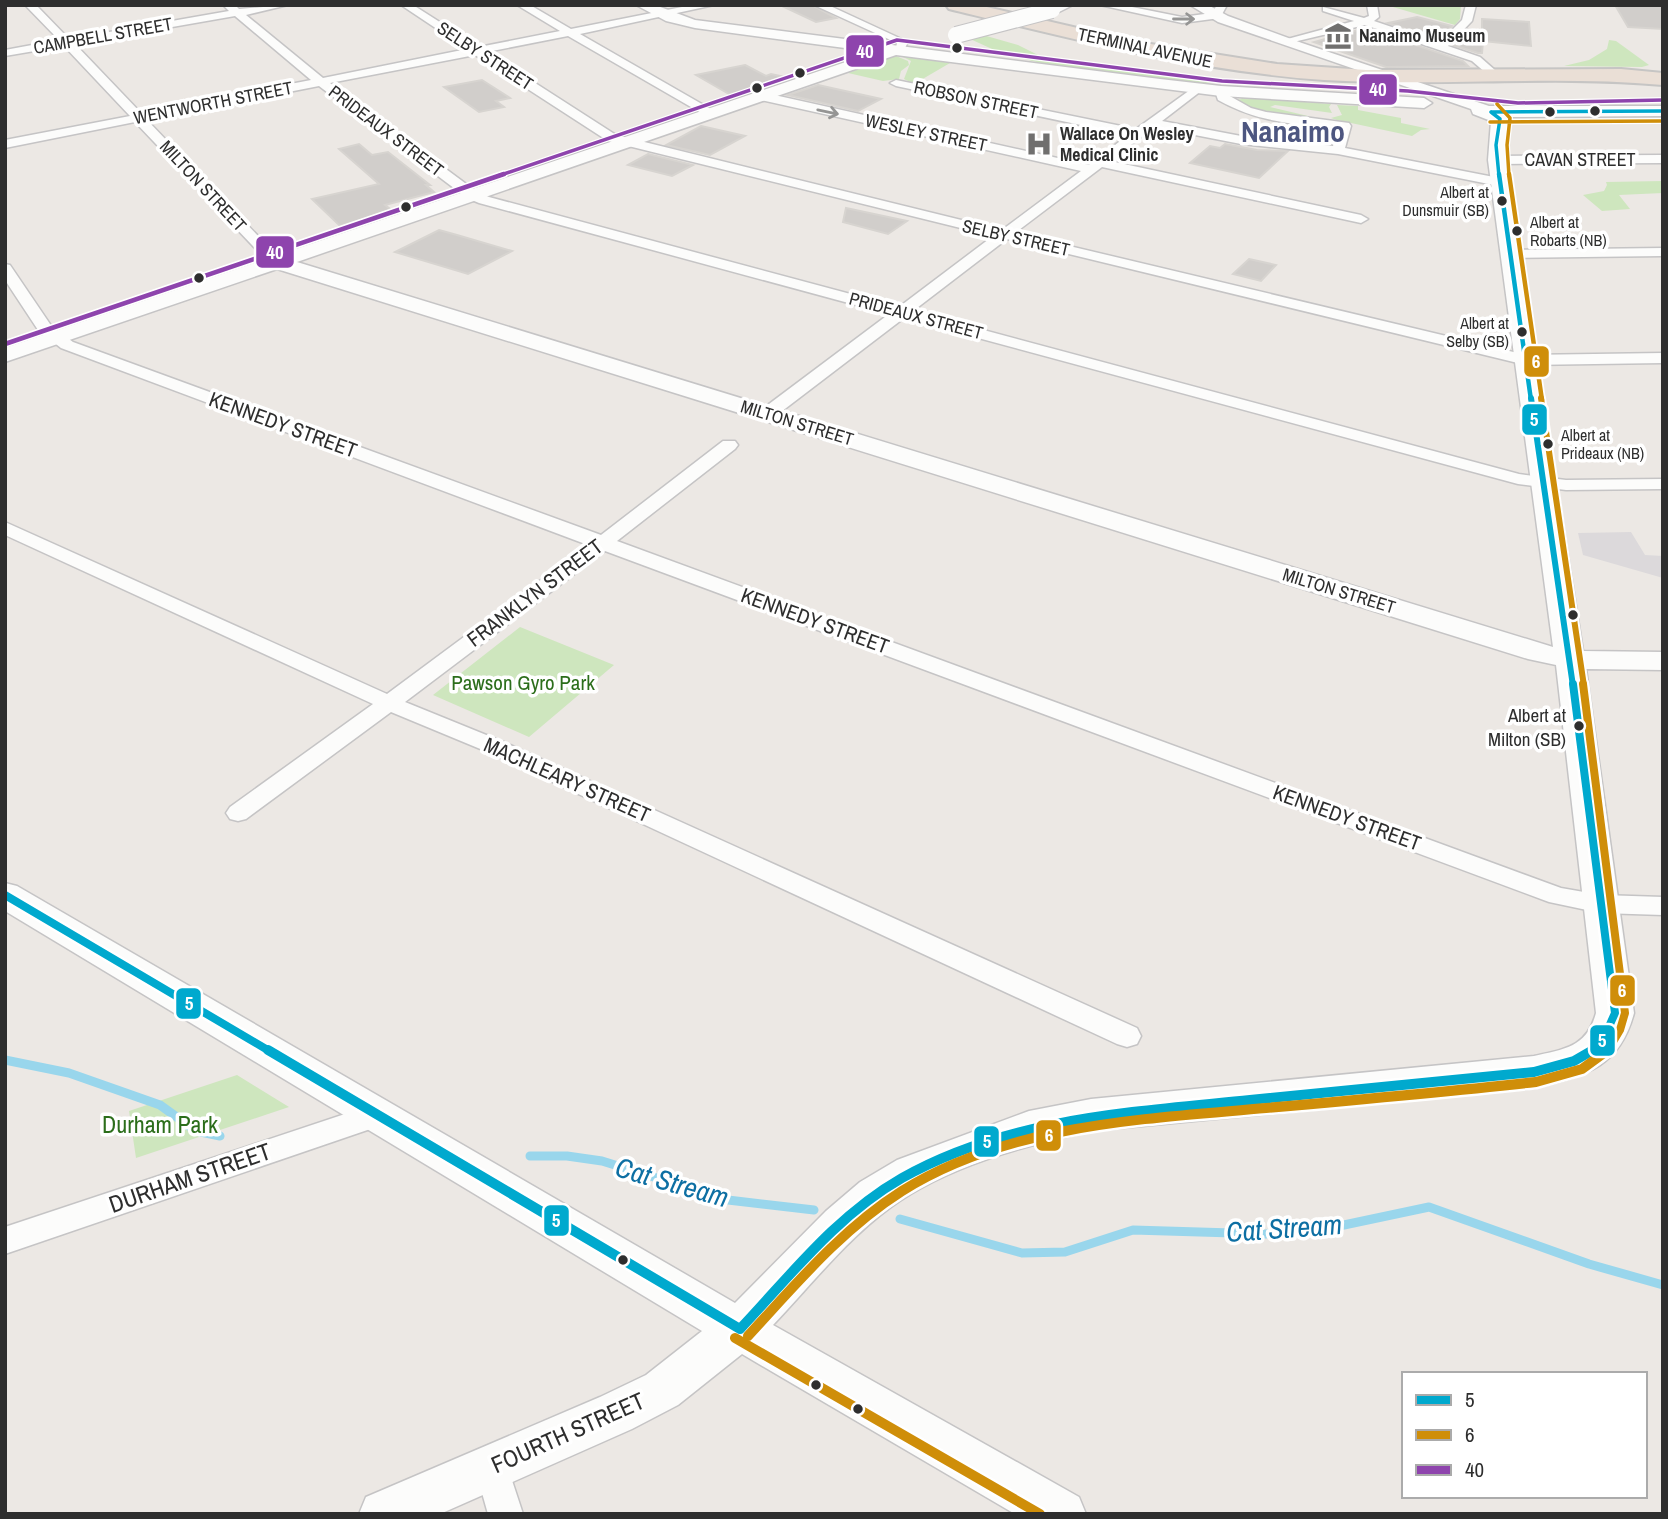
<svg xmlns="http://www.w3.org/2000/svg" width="1668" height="1519" font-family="'Archivo Narrow',sans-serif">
<rect width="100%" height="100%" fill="#ece8e4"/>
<path fill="#dcd9db" d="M1631,532L1645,555L1663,556V578L1583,555L1578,533Z"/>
<path fill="#cee6be" d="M1386,5H1461L1460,19L1455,25Z
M983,35L1018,45L1038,55L1071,62L1212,83L1205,84L1045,64L1003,54L968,38Z
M1609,40L1616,41L1649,65L1642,67L1564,66L1589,60L1607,49Z
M896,56L908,61L909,65L901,71L899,79L883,81L848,73Z
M901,56L950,63L914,84L904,79L911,61Z
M1239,97L1331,104L1329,107L1332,113L1275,105L1270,107L1308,116L1307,119L1261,113L1235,100L1242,99Z
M1337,105L1358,106V110L1401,118V123L1430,129L1421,130L1412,136L1337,120L1331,118L1342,115Z
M1663,181V193L1619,195L1630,209L1602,211L1583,195L1604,191L1607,185L1606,182Z
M520,627L614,665L529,737L433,695Z
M237,1075L289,1107L136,1158L129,1111Z"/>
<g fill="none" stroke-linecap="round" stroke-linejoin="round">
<path stroke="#99d6ec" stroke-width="9" d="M5,1060L69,1073L160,1105L196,1131L220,1136
M530,1156H567L602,1161L728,1200L814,1210
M900,1219L1022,1253L1065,1252L1133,1230L1266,1234L1325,1229L1429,1207L1589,1264L1663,1285"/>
</g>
<path fill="#d1cecb" stroke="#d7d4d0" stroke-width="2" d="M780,5H812L836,18L816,22Z
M1615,5H1663V29L1628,27Z
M1417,17L1452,26L1438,40L1388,23Z
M1482,19L1529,22L1531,46L1483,41L1482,53H1478L1453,45L1468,29L1482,32Z
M1365,28L1463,61L1468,66L1386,67L1314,42Z
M745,65L766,76L771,74L790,78L759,89L729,94L696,75Z
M482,80L510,98L496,101L504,107L479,112L444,87Z
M818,85L881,99L858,111L788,95Z
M1263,124L1300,128L1298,140L1260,135Z
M701,126L745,136L710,155L666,145Z
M359,144L372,155L388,152L430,185H426L434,192L385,205L393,211L340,226L312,199L379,184L339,149Z
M1225,144L1257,150L1288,151L1259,178L1190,163L1210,146L1220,148Z
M648,154L693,165L672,176L628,165Z
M846,208L907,221L888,234L843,222Z
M439,230L457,235L512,251L468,274L395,252Z
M1249,259L1276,265L1261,281L1233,274Z"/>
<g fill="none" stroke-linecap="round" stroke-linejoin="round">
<defs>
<path id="street" d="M25,5H36L69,39L229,11L223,5H235L239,9L288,5L246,15L323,78L467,49L401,5H413L479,47L560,31L517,5H530L571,29L692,5H714L580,34L714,111V117L710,118L568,36L487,52L616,135L1002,230L1081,171L761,100L755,96L761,92L1089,165L1128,135L896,86L890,83L896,80L1136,129L1197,85L1203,89L1201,91L1162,121L1241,136L1333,146L1338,129C1292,123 1259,123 1218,100L1215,91L1221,87L1225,89L1228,95L1251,108L1266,112L1349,123L1351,126L1345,148L1499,178L1506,182L1499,186L1338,154L1241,144L1154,127L1110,161L1361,215L1368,219L1361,223L1102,167L1015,233L1526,355L1663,353V363L1526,365L1007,239L913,311L1519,474L1566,480L1663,479V489L1566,490L1518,484L904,318L773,418H761L758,414L761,410L889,314L479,203L467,198L319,86L147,120L283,262L276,266L271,265L135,122L5,148V140L130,116L64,46L5,56V50L59,40ZM235,16L311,80L141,113L75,44ZM475,55L608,141L993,236L899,307L489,197L477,192L330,83Z
M814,5H828L908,42L903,52H895L897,43Z
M1100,5H1122L1182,17L1212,13L1217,5H1227L1220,18L1182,23Z
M1367,5H1377L1379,17L1374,21L1439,43L1462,20L1466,5H1476L1472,21L1448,46L1480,57L1496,71L1486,73L1472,61L1365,25L1285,44L1280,41L1354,21L1323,11V7L1364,18L1369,16Z
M1663,155V163L1497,164L1491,160L1497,156Z
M1663,248V256L1509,258L1502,254L1509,250Z
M5,264L10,265L52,327L73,342L601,535L723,441H735L738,445L735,449L617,541L1561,888L1601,895L1663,897V915L1601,913L1549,902L605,551L405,702L506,743L1137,1028L1141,1036L1137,1044L1127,1047L1117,1044L490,753L391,712L246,819L238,821L230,819L226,813L230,807L373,704L5,535V522L387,694L588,545L61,348L38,330L5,280Z
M375,1104L385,1108L389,1116L385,1124L5,1254V1227Z
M492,1451L504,1456L523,1514H488L475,1468L480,1456Z"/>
<path id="secondary" d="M636,5H655L695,20L1160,79L1221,86L1424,98L1432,103L1424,108L1221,96L896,55L297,262L1553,647L1488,160L1491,121L1473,114L1471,109L1218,22L1190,5H1208L1228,16L1302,43L1489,106H1663V116L1507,117L1506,160L1583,651L1663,652V670L1586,669L1634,1013C1619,1069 1585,1075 1534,1088L1091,1131C1024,1146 947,1166 891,1207C847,1239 811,1285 773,1325L1079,1497L1086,1514H1015L742,1354L678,1405L632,1429L440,1514H359L366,1497L600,1397L646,1375L702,1331L5,911V883L17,886L735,1303L826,1211L860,1182L897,1160L1029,1111L1091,1099L1534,1056C1565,1049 1587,1047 1596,1013L1556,665L1528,659L277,269L5,362V348L875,52L695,28L666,21Z
M1052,5H1073L1057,13H1047L1045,10Z"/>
<path id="highway" d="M946,5H978L1138,42L1277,64L1366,70L1621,69L1663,73V85C1550,75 1437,87 1324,80C1196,71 1072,39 949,9Z"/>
</defs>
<use href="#street" stroke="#c5c4c5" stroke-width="3"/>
<use href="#secondary" stroke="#c5c4c5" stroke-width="3"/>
<use href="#highway" stroke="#c6c5c4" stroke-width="4"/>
<use href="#street" fill="#fcfcfb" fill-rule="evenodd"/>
<use href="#secondary" fill="#fcfcfb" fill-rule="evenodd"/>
<use href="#highway" fill="#eadfd6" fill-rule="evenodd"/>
<defs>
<path id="secondary-bridge" d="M956,35L1052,10"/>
</defs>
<use href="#secondary-bridge" stroke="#c5c4c5" stroke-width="18" stroke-linecap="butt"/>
<use href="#secondary-bridge" stroke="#fcfcfb" stroke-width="16"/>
<defs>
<path id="bus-1-far4" d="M1491,112L1663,111
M1491,112L1500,119L1496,145L1499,176"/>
<path id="bus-1-far3" d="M1499,174L1531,400"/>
<path id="bus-1-far2" d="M1531,398L1573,686"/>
<path id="bus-1-far1" d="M1573,684L1615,1013L1603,1040L1591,1052
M5,895L271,1052"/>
<path id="bus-1" d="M268,1050L740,1329
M740,1329C790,1276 837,1215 902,1178C1008,1118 1132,1112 1250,1100C1345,1091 1439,1081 1534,1072L1574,1061L1593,1050"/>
<path id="bus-2-far4" d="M1497,104L1510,118L1507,145L1509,176
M1490,122L1663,121"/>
<path id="bus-2-far3" d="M1509,174L1542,400"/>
<path id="bus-2-far2" d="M1541,398L1584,686"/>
<path id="bus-2-far1" d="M1583,684L1625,1013L1620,1030L1607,1052"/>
<path id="bus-2" d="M748,1336C796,1284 842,1229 902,1191C1009,1124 1144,1119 1266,1108C1356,1100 1446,1092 1536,1082L1582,1069L1608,1050
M735,1338L1040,1514"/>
<path id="bus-3-far1" d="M498,176L897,40L1222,81L1408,91L1518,103L1663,100"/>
<path id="bus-3" d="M5,344L504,174"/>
</defs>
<use href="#bus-1-far4" stroke="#fff" stroke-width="6"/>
<use href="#bus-1-far3" stroke="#fff" stroke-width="8"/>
<use href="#bus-1-far2" stroke="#fff" stroke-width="10"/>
<use href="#bus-1-far1" stroke="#fff" stroke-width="13"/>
<use href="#bus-1" stroke="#fff" stroke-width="15"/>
<use href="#bus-2-far4" stroke="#fff" stroke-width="6"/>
<use href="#bus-2-far3" stroke="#fff" stroke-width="8"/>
<use href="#bus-2-far2" stroke="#fff" stroke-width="10"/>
<use href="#bus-2-far1" stroke="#fff" stroke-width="13"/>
<use href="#bus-2" stroke="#fff" stroke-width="15"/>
<use href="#bus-3-far1" stroke="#fff" stroke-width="6"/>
<use href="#bus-3" stroke="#fff" stroke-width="8"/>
<use href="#bus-1-far4" stroke="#00a9ce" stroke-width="3.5"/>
<use href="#bus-1-far3" stroke="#00a9ce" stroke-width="4.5"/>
<use href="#bus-1-far2" stroke="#00a9ce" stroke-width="6"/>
<use href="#bus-1-far1" stroke="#00a9ce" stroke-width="8"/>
<use href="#bus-1" stroke="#00a9ce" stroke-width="10"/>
<use href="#bus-2-far4" stroke="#cf8e09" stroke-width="3.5"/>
<use href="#bus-2-far3" stroke="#cf8e09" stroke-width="4.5"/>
<use href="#bus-2-far2" stroke="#cf8e09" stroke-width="6"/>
<use href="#bus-2-far1" stroke="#cf8e09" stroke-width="8"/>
<use href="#bus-2" stroke="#cf8e09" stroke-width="10"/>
<use href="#bus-3-far1" stroke="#8e44ad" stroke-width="3.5"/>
<use href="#bus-3" stroke="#8e44ad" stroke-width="4.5"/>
</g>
<defs><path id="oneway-shaft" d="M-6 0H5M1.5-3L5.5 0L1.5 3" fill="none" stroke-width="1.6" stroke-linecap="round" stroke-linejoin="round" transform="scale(1.75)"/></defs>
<g stroke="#959594">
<use href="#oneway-shaft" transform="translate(1184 19)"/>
<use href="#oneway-shaft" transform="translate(828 112) rotate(12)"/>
</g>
<defs>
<symbol id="museum-bare" viewBox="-9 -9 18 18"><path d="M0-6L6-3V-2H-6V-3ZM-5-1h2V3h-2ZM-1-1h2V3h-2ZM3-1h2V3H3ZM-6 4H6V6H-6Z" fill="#706f6e" stroke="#fff" stroke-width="2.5" paint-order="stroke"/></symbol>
<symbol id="hospital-bare" viewBox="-9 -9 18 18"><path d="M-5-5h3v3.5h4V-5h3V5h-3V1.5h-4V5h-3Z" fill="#706f6e" stroke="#fff" stroke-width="2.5" paint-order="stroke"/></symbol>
</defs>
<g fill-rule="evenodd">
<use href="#museum-bare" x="1319" y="17" width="38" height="38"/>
<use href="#hospital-bare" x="1020" y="125" width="38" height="38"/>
</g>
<g fill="#2e2e2e" stroke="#fff" stroke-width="2.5">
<circle cx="957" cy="48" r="6"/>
<circle cx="800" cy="73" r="6"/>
<circle cx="757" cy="88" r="6"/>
<circle cx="1595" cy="111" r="6"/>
<circle cx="1550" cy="112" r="6"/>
<circle cx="1502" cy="201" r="6"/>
<circle cx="406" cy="207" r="6"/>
<circle cx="1517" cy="231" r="6"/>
<circle cx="199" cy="278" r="6"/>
<circle cx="1522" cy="332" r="6"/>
<circle cx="1548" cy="444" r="6"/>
<circle cx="1573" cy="615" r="6"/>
<circle cx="1579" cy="726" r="6"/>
<circle cx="623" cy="1260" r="6"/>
<circle cx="816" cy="1385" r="6"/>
<circle cx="858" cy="1409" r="6"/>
</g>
<g text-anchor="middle" stroke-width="7" stroke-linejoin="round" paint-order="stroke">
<g font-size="16" fill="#2e2e2e" stroke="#fff" text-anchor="end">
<text x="1489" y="198">Albert at<tspan x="1489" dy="18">Dunsmuir (SB)</tspan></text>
<text x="1530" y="228" text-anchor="start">Albert at<tspan x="1530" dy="18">Robarts (NB)</tspan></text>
<text x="1509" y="329">Albert at<tspan x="1509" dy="18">Selby (SB)</tspan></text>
<text x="1561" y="441" text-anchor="start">Albert at<tspan x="1561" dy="18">Prideaux (NB)</tspan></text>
</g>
<g font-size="18" fill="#2e2e2e" stroke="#fff">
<text transform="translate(103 36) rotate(-10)" y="6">CAMPBELL STREET</text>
<text transform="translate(1145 48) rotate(12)" y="6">TERMINAL AVENUE</text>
<text transform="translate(485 56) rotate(33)" y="6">SELBY STREET</text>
<text transform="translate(976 100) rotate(12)" y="6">ROBSON STREET</text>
<text transform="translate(213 103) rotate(-11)" y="6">WENTWORTH STREET</text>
<text transform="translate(386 131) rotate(37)" y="6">PRIDEAUX STREET</text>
<text transform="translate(926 133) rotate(12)" y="6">WESLEY STREET</text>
<text x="1580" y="166">CAVAN STREET</text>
<text transform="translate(203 186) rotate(47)" y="6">MILTON STREET</text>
<text transform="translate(1016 238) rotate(13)" y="6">SELBY STREET</text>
<text transform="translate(916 316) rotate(15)" y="6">PRIDEAUX STREET</text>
<text transform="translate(797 423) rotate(17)" y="6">MILTON STREET</text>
<text transform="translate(1339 591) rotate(17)" y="6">MILTON STREET</text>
</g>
<g font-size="18" font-weight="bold" fill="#2e2e2e" stroke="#fff" text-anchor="start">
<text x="1359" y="42">Nanaimo Museum</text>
<text x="1060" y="140">Wallace On Wesley<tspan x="1060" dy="21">Medical Clinic</tspan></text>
</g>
<g font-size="19" fill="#2e2e2e" stroke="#fff" text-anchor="end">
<text x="1566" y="722">Albert at<tspan x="1566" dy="24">Milton (SB)</tspan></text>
</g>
<g font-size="21" fill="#2e2e2e" stroke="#fff">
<text transform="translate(283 425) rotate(20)" y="7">KENNEDY STREET</text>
<text transform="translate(535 593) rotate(-37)" y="7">FRANKLYN STREET</text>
<text transform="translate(815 621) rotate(20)" y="7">KENNEDY STREET</text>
<text transform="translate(567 780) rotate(24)" y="7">MACHLEARY STREET</text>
<text transform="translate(1347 818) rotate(20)" y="7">KENNEDY STREET</text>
</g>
<g font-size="21" fill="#2c6e1b" stroke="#fff">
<text x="523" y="690">Pawson Gyro Park</text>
</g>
<g font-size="24" fill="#2c6e1b" stroke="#fff">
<text x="160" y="1133">Durham Park</text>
</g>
<g font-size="24" fill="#2e2e2e" stroke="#fff">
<text transform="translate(190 1178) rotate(-19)" y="8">DURHAM STREET</text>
<text transform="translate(568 1433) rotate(-24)" y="8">FOURTH STREET</text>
</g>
<g font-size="28" font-style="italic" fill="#0d6fa3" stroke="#fff">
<text transform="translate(672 1182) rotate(16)" y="10">Cat Stream</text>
<text transform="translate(1284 1228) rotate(-4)" y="10">Cat Stream</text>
</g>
<g font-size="30" font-weight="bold" fill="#4d5680" stroke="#fff">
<text x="1293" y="142">Nanaimo</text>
</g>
</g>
<g stroke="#fff" stroke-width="2.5">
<rect x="845" y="34" width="40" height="34" rx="7" fill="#8e44ad"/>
<rect x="1358" y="73" width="40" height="33" rx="7" fill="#8e44ad"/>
<rect x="255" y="235" width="40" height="34" rx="7" fill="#8e44ad"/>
<rect x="1523" y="345" width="27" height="33" rx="7" fill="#cf8e09"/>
<rect x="1521" y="403" width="27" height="33" rx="7" fill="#00a9ce"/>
<rect x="1609" y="974" width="27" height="33" rx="7" fill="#cf8e09"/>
<rect x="175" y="987" width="27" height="33" rx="7" fill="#00a9ce"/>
<rect x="1589" y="1024" width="27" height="33" rx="7" fill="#00a9ce"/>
<rect x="1035" y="1119" width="27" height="33" rx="7" fill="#cf8e09"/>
<rect x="973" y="1125" width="27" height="33" rx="7" fill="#00a9ce"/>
<rect x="543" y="1204" width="27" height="33" rx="7" fill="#00a9ce"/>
</g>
<g font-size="19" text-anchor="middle" font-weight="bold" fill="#fff">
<text x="865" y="58">40</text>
<text x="1378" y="96">40</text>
<text x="275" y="259">40</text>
<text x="1536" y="368">6</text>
<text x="1534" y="426">5</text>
<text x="1622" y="997">6</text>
<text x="189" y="1010">5</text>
<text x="1602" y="1047">5</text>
<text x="1049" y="1142">6</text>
<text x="987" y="1148">5</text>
<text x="556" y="1227">5</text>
</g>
<rect width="1668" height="1519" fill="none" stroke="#2e2e2e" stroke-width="14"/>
<rect x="1402" y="1372" width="245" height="126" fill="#ffffff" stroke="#ababab" stroke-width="2"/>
<rect x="1416" y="1395" width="35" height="10" fill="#00a9ce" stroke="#ababab" stroke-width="2"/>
<text x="1465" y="1407" font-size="21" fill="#2e2e2e">5</text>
<rect x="1416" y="1430" width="35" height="10" fill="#cf8e09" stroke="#ababab" stroke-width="2"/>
<text x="1465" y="1442" font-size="21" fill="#2e2e2e">6</text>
<rect x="1416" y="1465" width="35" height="10" fill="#8e44ad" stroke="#ababab" stroke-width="2"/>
<text x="1465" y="1477" font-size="21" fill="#2e2e2e">40</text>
</svg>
